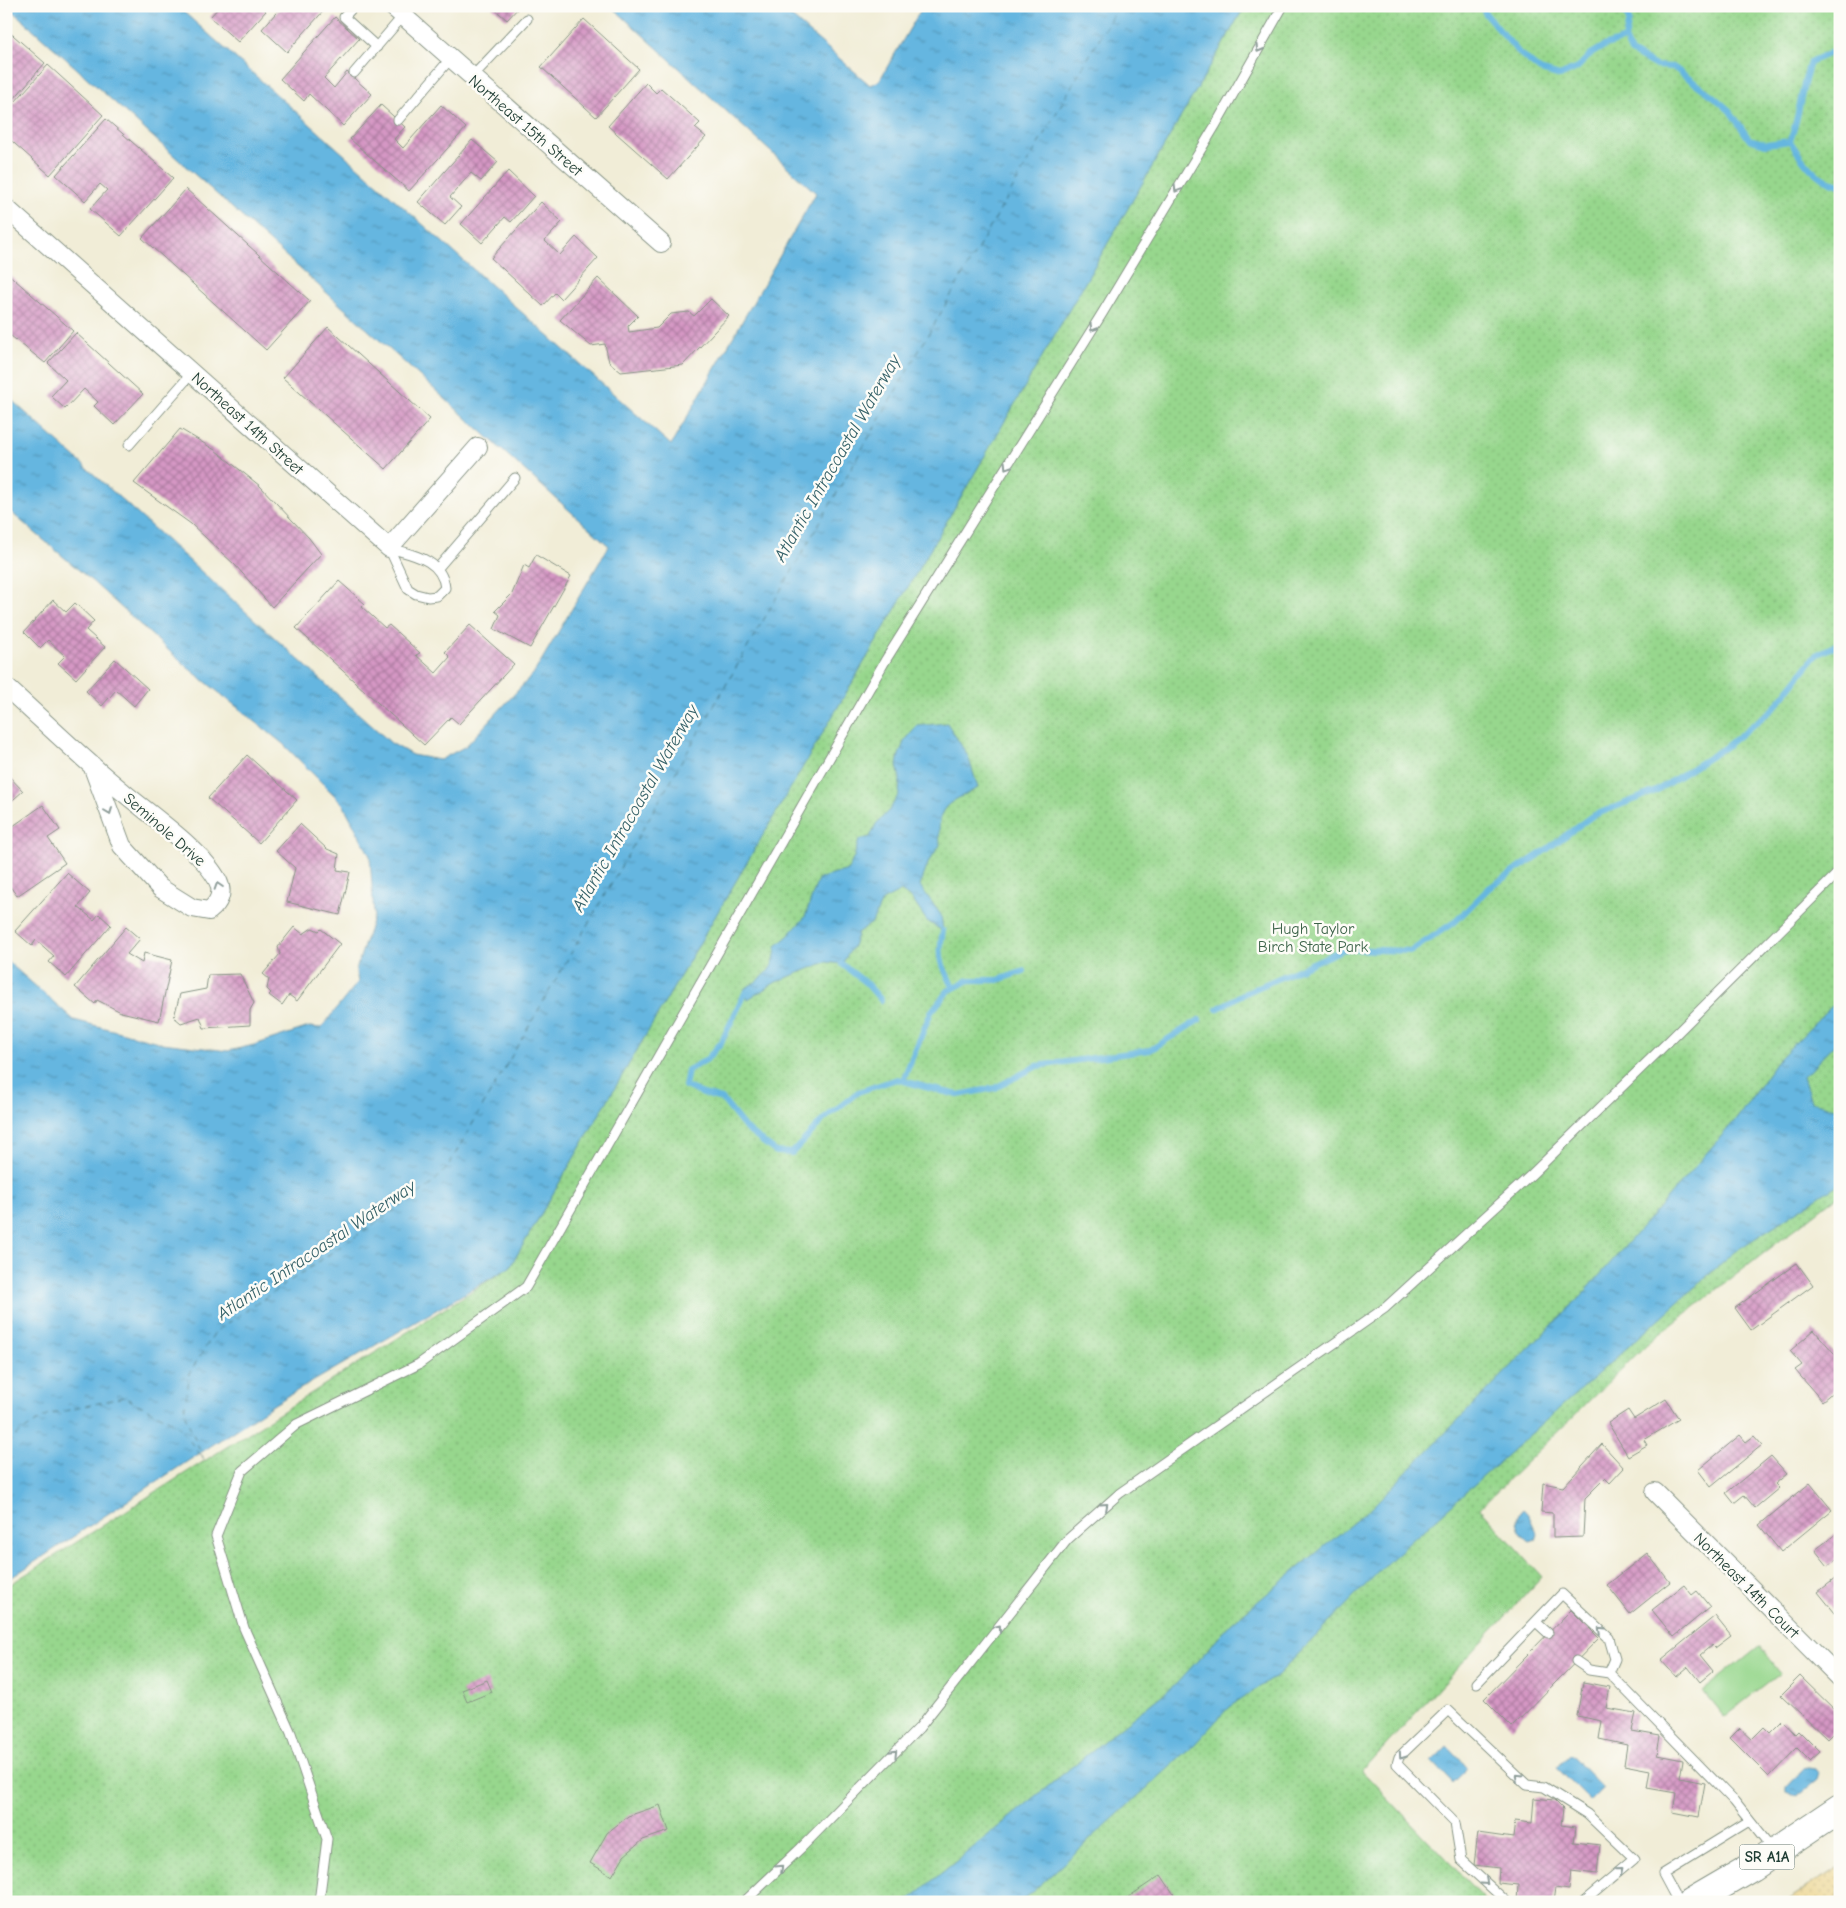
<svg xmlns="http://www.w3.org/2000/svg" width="1846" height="1908" font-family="'Comic Neue',sans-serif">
<defs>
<pattern id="sand-dots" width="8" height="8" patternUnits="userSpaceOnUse" patternTransform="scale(1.25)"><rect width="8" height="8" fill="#eeda9e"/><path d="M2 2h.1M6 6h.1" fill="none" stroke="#ccbc89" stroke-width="1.8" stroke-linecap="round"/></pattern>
<pattern id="park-dots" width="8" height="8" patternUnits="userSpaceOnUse" patternTransform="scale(1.25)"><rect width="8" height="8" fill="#97d78d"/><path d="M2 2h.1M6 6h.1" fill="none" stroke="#82b97a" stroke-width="1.8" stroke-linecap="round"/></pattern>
<pattern id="water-ripples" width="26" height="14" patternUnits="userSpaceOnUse" patternTransform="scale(1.25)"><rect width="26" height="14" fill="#65b6e0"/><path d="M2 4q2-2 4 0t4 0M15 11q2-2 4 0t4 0" fill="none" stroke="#5395b6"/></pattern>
<pattern id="building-cross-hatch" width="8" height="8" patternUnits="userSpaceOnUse" patternTransform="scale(1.25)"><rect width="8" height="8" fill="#d597c4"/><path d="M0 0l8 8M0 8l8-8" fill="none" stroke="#ac7ca0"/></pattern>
</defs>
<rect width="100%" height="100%" fill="#fdfcf7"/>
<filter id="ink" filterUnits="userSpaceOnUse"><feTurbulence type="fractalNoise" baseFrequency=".02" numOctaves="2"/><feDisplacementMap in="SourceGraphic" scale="10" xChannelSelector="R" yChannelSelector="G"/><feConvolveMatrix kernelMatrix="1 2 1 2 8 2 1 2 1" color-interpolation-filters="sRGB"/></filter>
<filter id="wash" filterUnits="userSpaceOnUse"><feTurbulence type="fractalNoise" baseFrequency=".0096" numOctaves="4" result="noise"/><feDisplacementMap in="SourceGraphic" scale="20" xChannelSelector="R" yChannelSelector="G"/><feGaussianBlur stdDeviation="1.12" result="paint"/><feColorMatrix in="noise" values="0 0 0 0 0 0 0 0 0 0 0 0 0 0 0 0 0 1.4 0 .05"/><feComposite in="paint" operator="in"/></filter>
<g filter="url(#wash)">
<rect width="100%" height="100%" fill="#f1edd7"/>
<path fill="#97d78d" stroke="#5b8a60" d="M1759,1646L1780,1673L1724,1717L1703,1691Z"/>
<path fill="url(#sand-dots)" stroke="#868c69" d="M1840,1866V1902H1784Z"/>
<path fill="url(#park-dots)" stroke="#5b8a60" d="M1245,6H1840V1194L1647,1344L1480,1508L1542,1577L1362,1771L1487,1902H6V1587L510,1267Z"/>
<path fill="url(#water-ripples)" stroke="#427a8a" d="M7,6H177L671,445L816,193L611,6H779L870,85L879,81L923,6H1245L965,490L510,1267L276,1403L6,1581V960L74,1020L162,1043L228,1051L254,1045L309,1027L321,1028L358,982L356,970L374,915L370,856L343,804L282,743L187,667L93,582L6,508V395L391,743L412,755L440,760L466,746L534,673L609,546Z
M947,723L968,756L978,788C945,805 936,805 940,845L929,861L920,886L941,915L943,931L927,921L912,899L901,891L882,901L872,923L858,932L853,946L842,964L826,962L776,982L748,999L744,989C764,977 775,971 776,946L788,936L805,917L818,879L848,870L854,857L859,840L870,837L876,824L890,809L899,794L900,779L897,765L899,755L904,742L917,726Z
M1840,998V1039L1803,1077L1811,1102L1836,1108L1840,1105V1183L1734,1252L1391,1559L1278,1675L1229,1707L1192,1747L1021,1902H906L1116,1731L1176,1684L1233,1622L1373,1506L1585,1292L1738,1117L1776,1062Z
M1523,1509C1531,1515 1532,1526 1538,1534L1536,1540L1530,1542C1520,1535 1511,1519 1523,1509Z
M1447,1746L1468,1768L1453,1783L1432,1761Z
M1570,1754L1603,1788L1590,1801L1557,1768Z
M1809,1768L1816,1769L1819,1773L1817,1780L1797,1796L1791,1795L1786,1792V1787L1803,1769Z"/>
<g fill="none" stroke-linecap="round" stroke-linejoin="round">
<path stroke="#65b6e0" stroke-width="6" d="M1482,6L1485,13L1519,53L1540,70L1560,76L1577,68L1591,54L1606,45L1625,39L1631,52L1656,66L1673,67L1713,96L1730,111L1749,139L1766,144L1790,141
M1622,6L1629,20L1625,39
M1790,141C1800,115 1801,88 1810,62L1830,53L1840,51
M1790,141C1804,163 1814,178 1840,185
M943,931C937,956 942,967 954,988
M842,964L867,984L881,1000
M745,993L721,1043L706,1060L688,1070L685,1086L703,1094L722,1099L746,1129L776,1152L792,1153L824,1119L858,1092L897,1079L925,1087L958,1095L995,1088L1037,1066L1150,1050L1199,1020
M1217,1009L1241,995L1344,949L1411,951L1456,921L1489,888L1546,850L1592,816L1656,791L1724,748L1774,708L1816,655L1840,643
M903,1080L931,1012L948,991L969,980H998L1024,971"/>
<path stroke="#346168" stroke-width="1" stroke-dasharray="6 5" stroke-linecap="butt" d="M6,1442L48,1415L124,1397L177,1424L202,1457
M204,1460L184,1413L190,1372L215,1332L431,1185L447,1168L1118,6"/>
</g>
<g id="blocks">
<path fill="url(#building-cross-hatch)" d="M220,6H261L266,11L238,42L210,17Z
M282,6H324L326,8L287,52L262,29Z
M491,6H520L507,20Z
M335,17L359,39L324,78L334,88L347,72L372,94L343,126L309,94L304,101L280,79Z
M584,19L639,69L596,117L541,67Z
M6,29L45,63L6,108Z
M48,65L103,115L50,175L6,136V112Z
M646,83L656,93L661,88L680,105L700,123L695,128L706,137L668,179L608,126Z
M381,105L405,127L394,139L403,148L441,105L466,128L409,191L350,139Z
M106,119L173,178L121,236L90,209L107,190L100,184L85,201L56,175Z
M472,140L498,162L481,181L471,173L450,197L461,207L445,225L418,202Z
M508,171L534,196L511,222L505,217L482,243L461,224Z
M186,189L310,301L266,350L142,238Z
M541,202L562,222L545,241L560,255L576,237L598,258L561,299L555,293L543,306L491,258Z
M6,272L73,331L45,363L6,332Z
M598,278L638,316L628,326L629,332L657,328L671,314L689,312L694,316L711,299L729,316L683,365L621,372L609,362L605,344L591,346L560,320Z
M328,327L430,419L386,469L283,378Z
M76,333L143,394L114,425L94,406L98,402L84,389L65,409L51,396L66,380L48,363Z
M180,429L215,450L260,486L309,538L321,554L272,607L235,565L191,524L134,483Z
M536,555L571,576L530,648L494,629L500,615L495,611L512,594L524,565L529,568Z
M339,581L365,604L362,607L385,628L389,625L420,653L416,655L436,673L450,657L445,652L470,625L514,664L459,724L451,717L424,745L296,628Z
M53,600L66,612L75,603L94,621L86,630L105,647L76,679L58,663L65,656L48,640L40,648L24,632Z
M115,659L148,689L134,706L116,690L102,706L86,691Z
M247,755L297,800L259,843L208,798Z
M6,773L23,791L6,806Z
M43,805L60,830L48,838L65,863L17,896L6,881V831Z
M300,824L327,849L339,854L337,870L350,872L340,915L287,902L295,868L276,851Z
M67,873L90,893L78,907L94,920L99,914L111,925L66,977L49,962L54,956L36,940L32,946L15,931Z
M126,927L140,939L127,954L142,963L144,953L172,960L159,1021L121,1012L97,1000L95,1004L75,987Z
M294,927L303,934L312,928L319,931L321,929L340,944L297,1001L289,995L282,1005L269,995L271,993L267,989L269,979L263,974L280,954L278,947Z
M240,974L254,1003L250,1010V1025L204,1028L200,1017L181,1023L174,1017L180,994L206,989L208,975Z
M1797,1263L1813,1285L1751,1330L1735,1308Z
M1814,1330L1840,1360V1386L1822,1401L1795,1370L1802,1365L1790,1351Z
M1666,1399L1679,1419L1644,1440L1647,1445L1628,1456L1608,1423L1628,1410L1634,1419Z
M1740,1435L1746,1442L1754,1436L1762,1445L1711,1487L1698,1470Z
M1602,1444L1624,1468L1610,1483L1605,1478L1585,1498L1583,1537L1553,1538V1513L1541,1512L1543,1483L1563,1487Z
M1771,1456L1787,1474L1775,1484L1779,1488L1755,1508L1744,1495L1734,1503L1726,1493Z
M1810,1483L1832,1510L1781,1552L1759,1525Z
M1840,1531V1562L1837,1559L1828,1566L1815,1550Z
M1647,1553L1670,1582L1630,1614L1607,1585Z
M1840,1575V1617L1839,1618L1818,1592Z
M1684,1585L1692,1595L1697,1591L1710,1607L1674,1637L1652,1610Z
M1571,1610L1599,1638L1512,1727L1484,1699Z
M1715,1616L1731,1636L1715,1648L1712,1645L1700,1655L1713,1671L1700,1682L1688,1667L1676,1677L1661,1660Z
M1800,1676L1840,1715V1726L1827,1739L1781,1695Z
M487,1680L492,1692L467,1702L462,1690Z
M1583,1682L1610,1687L1606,1708L1636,1713L1632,1731L1660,1736L1657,1755L1683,1760L1680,1778L1705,1783L1699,1817L1673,1812L1676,1793L1647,1788L1650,1770L1624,1765L1627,1745L1599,1739L1602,1721L1577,1716Z
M1782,1721L1795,1733L1798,1730L1820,1752L1810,1761L1797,1748L1769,1777L1730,1738L1740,1728L1752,1739L1764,1727L1770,1733Z
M1534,1798L1554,1800L1563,1809L1561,1825L1576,1827L1574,1842L1600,1845L1597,1874L1571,1871L1569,1890L1555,1888L1553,1902H1517L1518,1885L1498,1883L1499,1868L1474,1865L1478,1833L1513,1838L1515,1821L1532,1823Z
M660,1805L669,1831L643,1840L624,1856L612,1876L590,1863L607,1833L628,1816Z
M1161,1875L1179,1902H1121Z"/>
</g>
</g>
<g filter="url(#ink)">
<use href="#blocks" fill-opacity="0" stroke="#889586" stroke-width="1"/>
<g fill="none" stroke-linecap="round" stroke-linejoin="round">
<defs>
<path id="lane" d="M354,6L344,17L377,47
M354,73L403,16
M472,77L527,19
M398,120L451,58
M129,445L192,373
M389,548C413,555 442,559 445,588L437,596L428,597L416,594L408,589Z
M437,569L515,478
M1536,1622L1548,1633
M1576,1661L1589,1670L1609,1673L1734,1801L1773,1850
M1477,1683L1562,1594L1609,1638L1615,1659L1609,1673
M319,1902L327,1839L291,1733L244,1628L216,1536L242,1471L297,1424L419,1364L526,1287L885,661L1103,312L1215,126L1283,6
M744,1902L801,1848L919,1728L1067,1540L1120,1493L1385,1308L1531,1175L1670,1040L1840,871
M1507,1902L1461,1860L1455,1823L1397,1764L1399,1757L1448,1710L1527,1785L1544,1787L1587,1814L1634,1859L1583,1902
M1678,1902L1663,1874L1749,1821"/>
<path id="street" d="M392,6L661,243
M6,208L389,548L478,447
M6,687C45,722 82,759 123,792C150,815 202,850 218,881C224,893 219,903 209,911L192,908L160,888L122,846L92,765
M1655,1492L1840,1678"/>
<path id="primary" d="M1692,1902L1752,1867L1840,1808"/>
</defs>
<use href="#lane" stroke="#889586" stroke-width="11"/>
<use href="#street" stroke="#889586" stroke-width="20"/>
<use href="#primary" stroke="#889586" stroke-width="30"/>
<use href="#lane" stroke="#fff" stroke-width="9"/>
<use href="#street" stroke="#fff" stroke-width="18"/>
<use href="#primary" stroke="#fff" stroke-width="28"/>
</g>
<defs><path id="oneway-chevron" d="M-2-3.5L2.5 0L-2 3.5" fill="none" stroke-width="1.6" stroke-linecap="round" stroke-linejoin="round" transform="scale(1.25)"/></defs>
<g stroke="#8f9e9a">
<use href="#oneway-chevron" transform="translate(1259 49) rotate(120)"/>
<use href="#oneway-chevron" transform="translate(1177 189) rotate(121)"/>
<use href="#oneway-chevron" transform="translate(1093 328) rotate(122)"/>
<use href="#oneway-chevron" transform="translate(1007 466) rotate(122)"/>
<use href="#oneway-chevron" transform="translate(109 811) rotate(69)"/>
<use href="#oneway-chevron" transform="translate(218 886) rotate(-108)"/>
<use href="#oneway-chevron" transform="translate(1105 1506) rotate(-42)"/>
<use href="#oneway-chevron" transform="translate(998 1628) rotate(-52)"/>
<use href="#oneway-chevron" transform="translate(1601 1630) rotate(-137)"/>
<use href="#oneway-chevron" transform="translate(894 1753) rotate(-46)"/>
<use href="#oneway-chevron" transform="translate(1402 1756) rotate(125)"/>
<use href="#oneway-chevron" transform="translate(1518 1777) rotate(-137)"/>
<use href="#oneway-chevron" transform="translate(780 1868) rotate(-43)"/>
<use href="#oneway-chevron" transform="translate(1620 1871) rotate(-40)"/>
<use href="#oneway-chevron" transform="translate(1485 1882) rotate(42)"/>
</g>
</g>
<g text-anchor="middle" stroke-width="5" stroke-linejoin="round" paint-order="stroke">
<rect fill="#fdfcf7" stroke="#62766e" stroke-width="1" x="1739.5" y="1844.5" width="55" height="25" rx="4"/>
<g font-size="15" font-weight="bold" fill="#1f3d34">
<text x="1767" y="1862">SR A1A</text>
</g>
<g font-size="16" fill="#1f3d34" stroke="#fdfcf7">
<text transform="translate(526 125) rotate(41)" y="6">Northeast 15th Street</text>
<text transform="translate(248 423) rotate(42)" y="6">Northeast 14th Street</text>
<text transform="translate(165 829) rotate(41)" y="6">Seminole Drive</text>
<text transform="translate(1747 1585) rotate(45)" y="6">Northeast 14th Court</text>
</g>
<g font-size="16" fill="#3d644a" stroke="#fdfcf7">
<text x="1313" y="934">Hugh Taylor<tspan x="1313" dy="18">Birch State Park</tspan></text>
</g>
<g font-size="18" font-style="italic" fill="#346168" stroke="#fdfcf7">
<text transform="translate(837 458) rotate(-60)" y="6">Atlantic Intracoastal Waterway</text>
<text transform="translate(635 808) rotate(-60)" y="6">Atlantic Intracoastal Waterway</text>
<text transform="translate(316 1250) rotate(-34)" y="6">Atlantic Intracoastal Waterway</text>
</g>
</g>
<rect width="1846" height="1908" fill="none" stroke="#fdfcf7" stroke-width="25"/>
</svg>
